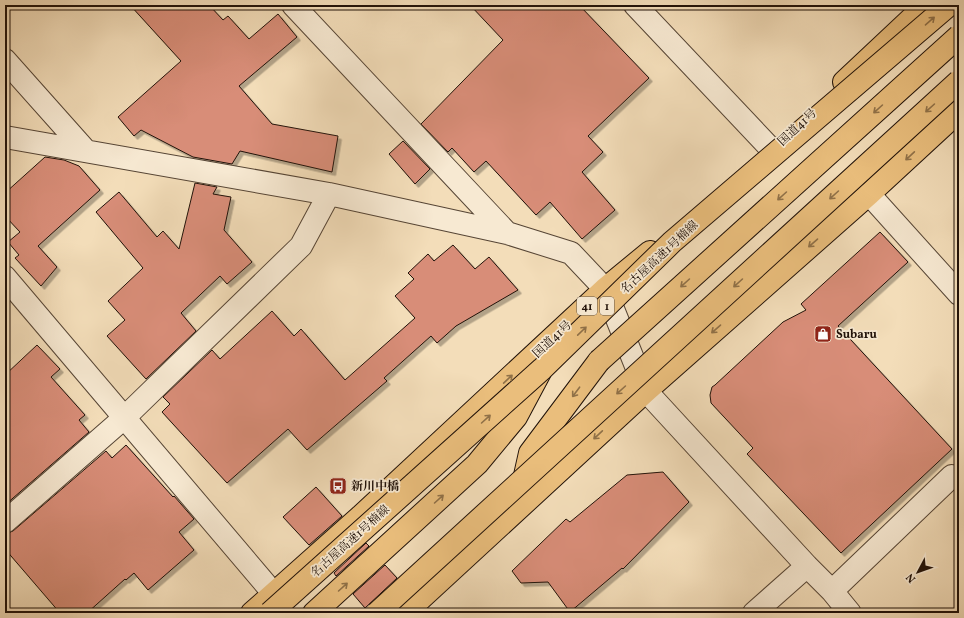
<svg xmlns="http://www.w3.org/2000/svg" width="964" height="618" font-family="Vollkorn,'Noto Serif JP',serif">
<defs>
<filter id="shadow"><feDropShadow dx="3.5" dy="3.5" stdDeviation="0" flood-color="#0004"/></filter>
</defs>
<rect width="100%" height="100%" fill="#f3ddb9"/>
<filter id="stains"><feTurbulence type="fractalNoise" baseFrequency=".005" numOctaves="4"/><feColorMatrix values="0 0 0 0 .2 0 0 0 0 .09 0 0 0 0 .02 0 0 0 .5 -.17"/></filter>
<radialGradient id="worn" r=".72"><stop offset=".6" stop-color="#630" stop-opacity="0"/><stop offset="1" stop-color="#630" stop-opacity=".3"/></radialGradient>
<path fill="#d88d78" stroke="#211209" filter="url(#shadow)" d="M130,5H209L223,20L228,16L249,39L278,14L297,37L239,86L272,124L338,136L332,172L240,151L232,164L193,157L141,130L134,136L118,117L181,61Z
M470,5H579L649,78L588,136L603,152L582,172L615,210L582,239L550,202L536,215L486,161L474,172L452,148L448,152L421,124L503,40Z
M403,141L430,169L415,184L389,154Z
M45,157L64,160L79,166L100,190L38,246L57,267L41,286L15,258L19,255L8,242L20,232L5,216V193Z
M195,183L217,187L213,194L231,197L224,230L252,262L227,284L220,276L181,313L196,331L146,379L107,336L125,320L108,301L143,268L96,212L119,192L157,237L163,231L179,249Z
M880,232L908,262L838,326L952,449L841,553L747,454L753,448L711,403L710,395L712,387L715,385L783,322L806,310L801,304Z
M453,245L475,269L489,257L518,290L456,326L437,343L431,336L384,378L387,381L307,450L288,429L227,483L162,412L170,404L163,397L212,350L220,359L272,311L294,336L301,329L345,380L415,318L395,296L414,279L408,273L428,254L434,261Z
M37,345L60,369L51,377L85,415L79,420L89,432L5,505V375Z
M126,445L173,497L174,496L194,519L179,532L194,550L148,590L134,573L126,580L125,579L87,613H60L5,549V534L13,531L106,451L112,458Z
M663,472L689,502L623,569L622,568L570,612L548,582L521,583L512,571L566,519L570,522L627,475Z
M316,487L342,516L309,545L283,517Z
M366,543L369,546L336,576L334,573Z
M385,565L397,578L365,608L353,594Z"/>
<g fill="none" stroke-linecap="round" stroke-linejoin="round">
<defs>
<path id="minor" d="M293,5L507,233
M635,5L772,150
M5,60L86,151
M5,137L329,194L507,233L571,253L605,289L646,391L807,566L832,591L850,613
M869,194L959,294
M5,277L274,594
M5,522L124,418L301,246L329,194
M832,591L952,476L959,478
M754,613L807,566"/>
<path id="highway" d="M844,82L926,5
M522,489L530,453L599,361
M252,613L361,516L605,289L650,252
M314,613L477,464L516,417L540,372
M405,613L646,391L869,194L959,111"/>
</defs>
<use href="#minor" stroke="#564535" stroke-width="24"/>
<use href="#highway" stroke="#211209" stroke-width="24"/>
<use href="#minor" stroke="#f7e9d2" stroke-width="22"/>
<use href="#highway" stroke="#eabe7c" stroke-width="22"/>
<defs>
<path id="highway-bridge" d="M599,361L959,36
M270,613L542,369L672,242L949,5
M377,613L959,81"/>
</defs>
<use href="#highway-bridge" stroke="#211209" stroke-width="24" stroke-linecap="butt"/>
<use href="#highway-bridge" stroke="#eabe7c" stroke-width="22"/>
</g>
<defs><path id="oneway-shaft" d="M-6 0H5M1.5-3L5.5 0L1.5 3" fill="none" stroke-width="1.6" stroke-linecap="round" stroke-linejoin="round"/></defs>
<g stroke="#907148">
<use href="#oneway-shaft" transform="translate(930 21) rotate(-41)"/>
<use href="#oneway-shaft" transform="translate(930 108) rotate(138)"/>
<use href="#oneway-shaft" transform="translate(878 109) rotate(138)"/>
<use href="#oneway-shaft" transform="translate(910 156) rotate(137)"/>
<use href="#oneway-shaft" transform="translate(834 195) rotate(138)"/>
<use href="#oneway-shaft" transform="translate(782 196) rotate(138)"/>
<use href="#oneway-shaft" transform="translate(813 243) rotate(139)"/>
<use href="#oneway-shaft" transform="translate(685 283) rotate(138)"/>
<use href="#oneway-shaft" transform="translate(738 283) rotate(138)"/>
<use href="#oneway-shaft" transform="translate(716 329) rotate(139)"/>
<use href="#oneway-shaft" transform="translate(582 331) rotate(-44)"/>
<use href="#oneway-shaft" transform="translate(508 379) rotate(-43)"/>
<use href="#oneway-shaft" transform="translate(621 390) rotate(138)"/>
<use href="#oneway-shaft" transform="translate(576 392) rotate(127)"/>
<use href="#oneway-shaft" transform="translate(486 419) rotate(-42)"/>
<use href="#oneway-shaft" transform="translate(598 435) rotate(137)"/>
<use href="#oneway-shaft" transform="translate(439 499) rotate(-42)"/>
<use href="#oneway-shaft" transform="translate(343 587) rotate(-42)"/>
</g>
<defs>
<symbol id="shop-square" viewBox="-11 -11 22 22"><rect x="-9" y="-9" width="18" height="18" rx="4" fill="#8f2418" stroke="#f7e9d2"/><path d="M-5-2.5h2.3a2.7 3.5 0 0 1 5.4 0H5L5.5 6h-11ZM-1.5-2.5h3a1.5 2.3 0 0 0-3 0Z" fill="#fff"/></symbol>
<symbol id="bus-square" viewBox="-11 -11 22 22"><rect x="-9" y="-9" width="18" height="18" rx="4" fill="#8f2418" stroke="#f7e9d2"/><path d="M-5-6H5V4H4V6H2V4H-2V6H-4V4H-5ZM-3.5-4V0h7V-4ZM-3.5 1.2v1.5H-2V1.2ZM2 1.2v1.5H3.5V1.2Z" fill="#fff"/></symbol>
</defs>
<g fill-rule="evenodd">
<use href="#shop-square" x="813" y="324" width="20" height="20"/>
<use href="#bus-square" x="328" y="476" width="20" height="20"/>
</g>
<g text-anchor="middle" stroke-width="3.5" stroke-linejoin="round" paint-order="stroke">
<g fill="#f7e9d2" stroke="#615245" stroke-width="1">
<rect x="577" y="297" width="20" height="18" rx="3"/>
<rect x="600" y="297" width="14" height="18" rx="3"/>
</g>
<g font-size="11" font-weight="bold" fill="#211209">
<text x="587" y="310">41</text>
<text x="607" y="310">1</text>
</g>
<g font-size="12" fill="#211209" stroke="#f7e9d2">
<text transform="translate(797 127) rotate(-43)" y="4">国道41号</text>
<text transform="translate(659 257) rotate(-43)" y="4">名古屋高速1号楠線</text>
<text transform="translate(552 339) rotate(-43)" y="4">国道41号</text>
<text transform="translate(350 541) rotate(-42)" y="4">名古屋高速1号楠線</text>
</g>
<g font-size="12" font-weight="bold" fill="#211209" stroke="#f7e9d2" text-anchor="start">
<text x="836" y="338">Subaru</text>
<text x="351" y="490">新川中橋</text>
</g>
</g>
<rect width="964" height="618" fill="none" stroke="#f3ddb9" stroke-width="20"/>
<rect x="6" y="6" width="952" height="606" fill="none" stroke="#211209" stroke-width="2"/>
<rect x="10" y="10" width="944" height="598" fill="none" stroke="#211209"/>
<g transform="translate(918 572) rotate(229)" stroke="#f7e9d2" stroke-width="3" paint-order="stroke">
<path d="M0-3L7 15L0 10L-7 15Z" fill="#211209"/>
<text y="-6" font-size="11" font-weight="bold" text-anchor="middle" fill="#211209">N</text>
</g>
<rect width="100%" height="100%" filter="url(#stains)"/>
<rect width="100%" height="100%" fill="url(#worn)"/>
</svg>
